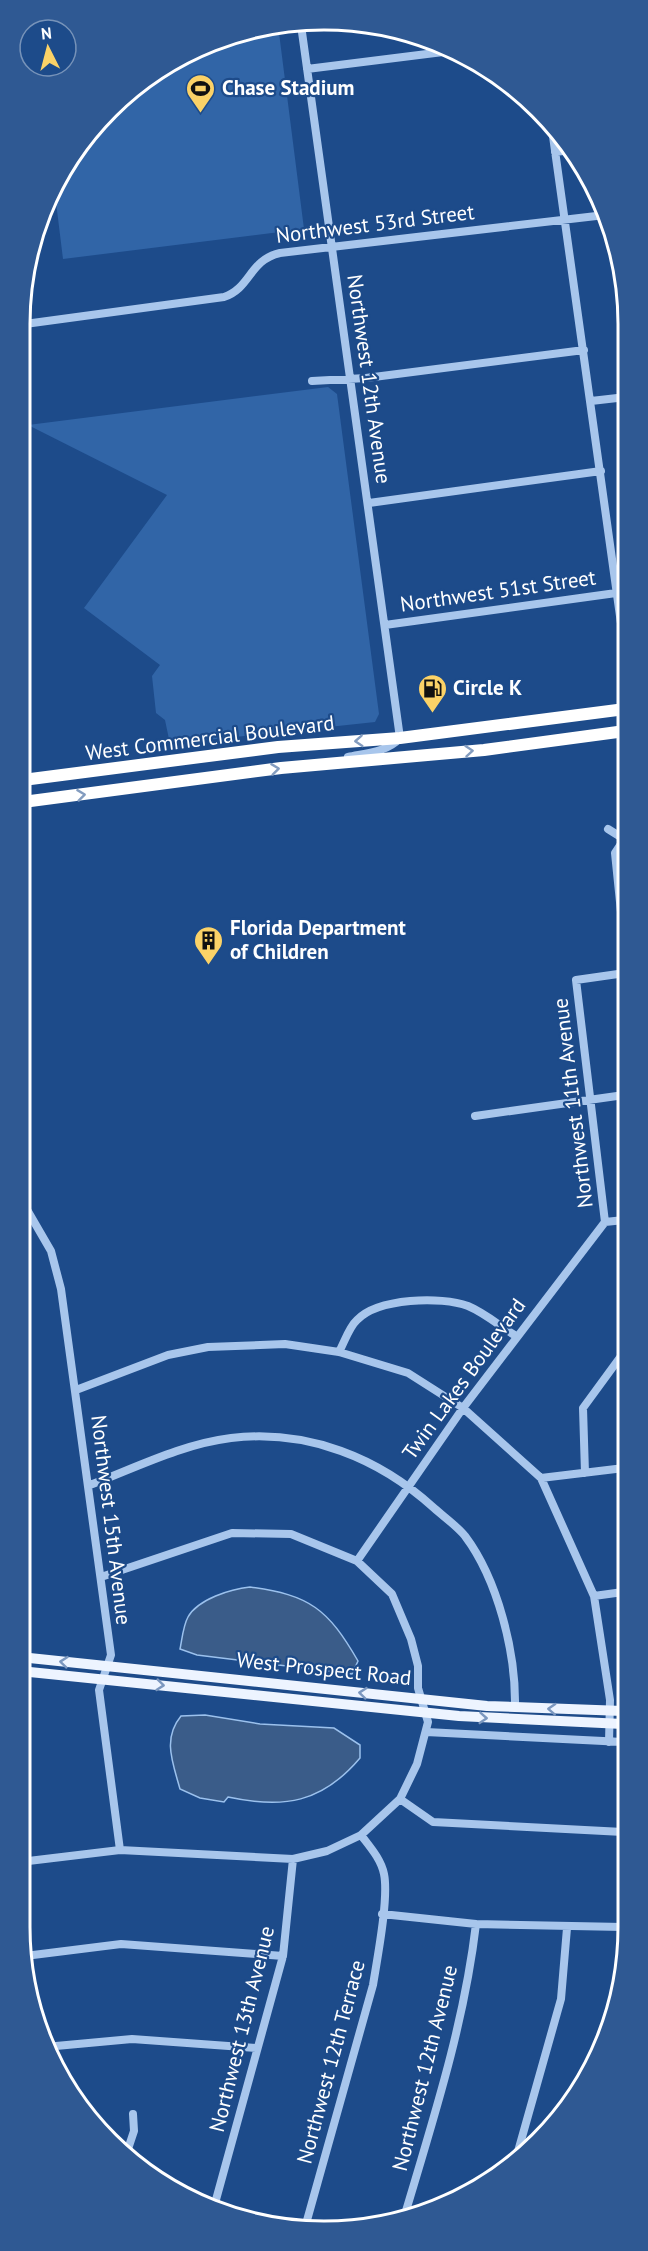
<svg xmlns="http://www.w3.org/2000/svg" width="648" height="2251" font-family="'PT Sans',sans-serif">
<rect width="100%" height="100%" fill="#1d4b8a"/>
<path fill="#3165a7" d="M264,25H278L304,229L63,259L55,194L71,155L155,71Z
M328,387L337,394L379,714L375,722L170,744L165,720L156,713L152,676L160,665L84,608L167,495L28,425Z"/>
<path fill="#3a5c89" stroke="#9bc1ed" stroke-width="1.5" d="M250,1587C310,1595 328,1609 358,1661L352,1674L197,1655L180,1649C182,1640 183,1626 188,1617C198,1599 231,1589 250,1587Z
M205,1715L260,1724L334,1728L360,1745V1758C322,1803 284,1809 228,1797L224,1802L200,1798L180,1789C173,1763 162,1739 181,1716Z"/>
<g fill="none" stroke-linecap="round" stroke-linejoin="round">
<path stroke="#a8c6ec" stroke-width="8" d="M301,25L400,738C387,752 367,753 348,757
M307,69L451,51
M551,122L625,652
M555,152L571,150
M25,324L224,297C251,288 249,260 280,253L605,215
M312,381L366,378L584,350
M591,401L626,397
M369,503L601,471
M385,625L616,593
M608,829L624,839
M625,951L615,853L625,838
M475,1116L624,1095
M22,1201L51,1251L61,1289L111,1655L99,1690L120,1850
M605,1222L576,980L625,973
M605,1222L624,1220
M339,1352C344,1343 349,1327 357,1320C378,1298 441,1296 468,1306C485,1313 501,1327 516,1336
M76,1390L168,1355L208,1347L285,1344L339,1352L408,1373L463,1408L541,1478L594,1596L610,1700L609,1742
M585,1473L583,1408L624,1352
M541,1478L624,1468
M90,1485C135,1468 182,1444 231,1438C308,1429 379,1458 434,1508C444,1517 457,1526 465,1536C498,1580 516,1653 515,1707
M357,1561L463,1408L605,1222
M101,1577L232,1533L291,1534L357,1561L392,1594L411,1639L418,1666V1688L428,1722L417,1764L400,1799
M594,1596L623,1592
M426,1732L623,1742
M20,1862L120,1850L293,1859L327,1851L361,1835L400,1799L433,1822L623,1832
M382,1914L476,1924L623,1927
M25,1956L121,1944L283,1956
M45,2047L132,2039L257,2048
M127,2152L134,2131L133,2114
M515,2162L561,1999L567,1928
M214,2207L283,1956L293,1859
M403,2221C432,2123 464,2026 476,1924
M304,2231L373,1985C377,1960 389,1898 384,1874C381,1859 370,1847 361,1835"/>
<path stroke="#edf4ff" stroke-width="10" d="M20,1657L487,1706L623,1711
M20,1671L459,1716L623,1724"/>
<path stroke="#fff" stroke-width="12" d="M23,780L278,747L400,738L625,709
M23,802L281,768L484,750L625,731"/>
</g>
<defs><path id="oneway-chevron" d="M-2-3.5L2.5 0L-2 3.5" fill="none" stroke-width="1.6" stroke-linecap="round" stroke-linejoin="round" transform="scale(1.5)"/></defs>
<g stroke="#839cbf">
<use href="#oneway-chevron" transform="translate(359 741) rotate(176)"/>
<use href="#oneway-chevron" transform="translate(469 751) rotate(-5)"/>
<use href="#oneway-chevron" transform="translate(275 769) rotate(-7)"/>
<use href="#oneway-chevron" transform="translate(81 795) rotate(-7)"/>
</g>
<g stroke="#7b97bf">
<use href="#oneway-chevron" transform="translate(64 1662) rotate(-174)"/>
<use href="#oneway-chevron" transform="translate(160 1685) rotate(6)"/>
<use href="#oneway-chevron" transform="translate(363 1693) rotate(-174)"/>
<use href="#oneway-chevron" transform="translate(552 1709) rotate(-177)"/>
<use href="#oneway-chevron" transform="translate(483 1718) rotate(4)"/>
</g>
<defs>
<symbol id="stadium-pin" viewBox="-11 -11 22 30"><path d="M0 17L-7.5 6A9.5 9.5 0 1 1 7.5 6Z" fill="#fbd267" stroke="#1d4b8a"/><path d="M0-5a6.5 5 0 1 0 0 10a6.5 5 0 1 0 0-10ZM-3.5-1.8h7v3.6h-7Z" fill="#111"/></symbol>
<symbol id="fuel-pin" viewBox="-11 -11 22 30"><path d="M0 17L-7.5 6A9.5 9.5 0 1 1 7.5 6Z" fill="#fbd267" stroke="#1d4b8a"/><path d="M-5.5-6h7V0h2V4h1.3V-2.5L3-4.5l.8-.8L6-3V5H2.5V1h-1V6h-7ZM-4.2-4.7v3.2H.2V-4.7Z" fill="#111"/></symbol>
<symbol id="building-pin" viewBox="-11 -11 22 30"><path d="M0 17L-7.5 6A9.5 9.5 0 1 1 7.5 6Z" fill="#fbd267" stroke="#1d4b8a"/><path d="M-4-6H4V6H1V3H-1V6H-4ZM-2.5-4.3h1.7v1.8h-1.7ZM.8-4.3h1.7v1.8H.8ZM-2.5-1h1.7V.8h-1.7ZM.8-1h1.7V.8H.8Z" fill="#111"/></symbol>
</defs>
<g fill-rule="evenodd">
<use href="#stadium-pin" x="184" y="72" width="33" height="45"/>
<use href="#fuel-pin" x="416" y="672" width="33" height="45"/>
<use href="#building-pin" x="192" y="924" width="33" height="45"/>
</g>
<g text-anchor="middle" stroke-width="4.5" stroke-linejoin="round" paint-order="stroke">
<g font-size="21" font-weight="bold" fill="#fff" stroke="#1d4b8a" text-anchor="start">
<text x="222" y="95">Chase Stadium</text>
<text x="453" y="695">Circle K</text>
<text x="230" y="935">Florida Department<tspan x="230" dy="24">of Children</tspan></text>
</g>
<g font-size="21" fill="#fff" stroke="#1d4b8a">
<text transform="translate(375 224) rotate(-7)" y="7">Northwest 53rd Street</text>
<text transform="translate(369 379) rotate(82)" y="7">Northwest 12th Avenue</text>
<text transform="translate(498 591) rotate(-8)" y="7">Northwest 51st Street</text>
<text transform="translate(210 738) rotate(-7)" y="7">West Commercial Boulevard</text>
<text transform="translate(573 1103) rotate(-97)" y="7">Northwest 11th Avenue</text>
<text transform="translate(464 1379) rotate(-54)" y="7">Twin Lakes Boulevard</text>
<text transform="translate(111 1520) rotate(83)" y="7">Northwest 15th Avenue</text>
<text transform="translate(324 1669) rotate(6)" y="7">West Prospect Road</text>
<text transform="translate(242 2029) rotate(-76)" y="7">Northwest 13th Avenue</text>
<text transform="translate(331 2062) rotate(-75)" y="7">Northwest 12th Terrace</text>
<text transform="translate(425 2068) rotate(-76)" y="7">Northwest 12th Avenue</text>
</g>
</g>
<path d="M0 0H648V2251H0ZM324 30H324A294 294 0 0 1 618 324V1927A294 294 0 0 1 324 2221H324A294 294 0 0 1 30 1927V324A294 294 0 0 1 324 30Z" fill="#2f5993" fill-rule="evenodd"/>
<path fill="none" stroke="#fff" stroke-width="3" d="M324 30H324A294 294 0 0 1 618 324V1927A294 294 0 0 1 324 2221H324A294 294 0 0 1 30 1927V324A294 294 0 0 1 324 30Z"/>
<g transform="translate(48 48) rotate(354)"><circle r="28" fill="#1d4b8a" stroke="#7793b9" stroke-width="1.5"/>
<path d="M0-4.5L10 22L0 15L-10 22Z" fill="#fbd267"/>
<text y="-9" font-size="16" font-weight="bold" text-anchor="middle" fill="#ffffff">N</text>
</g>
</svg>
